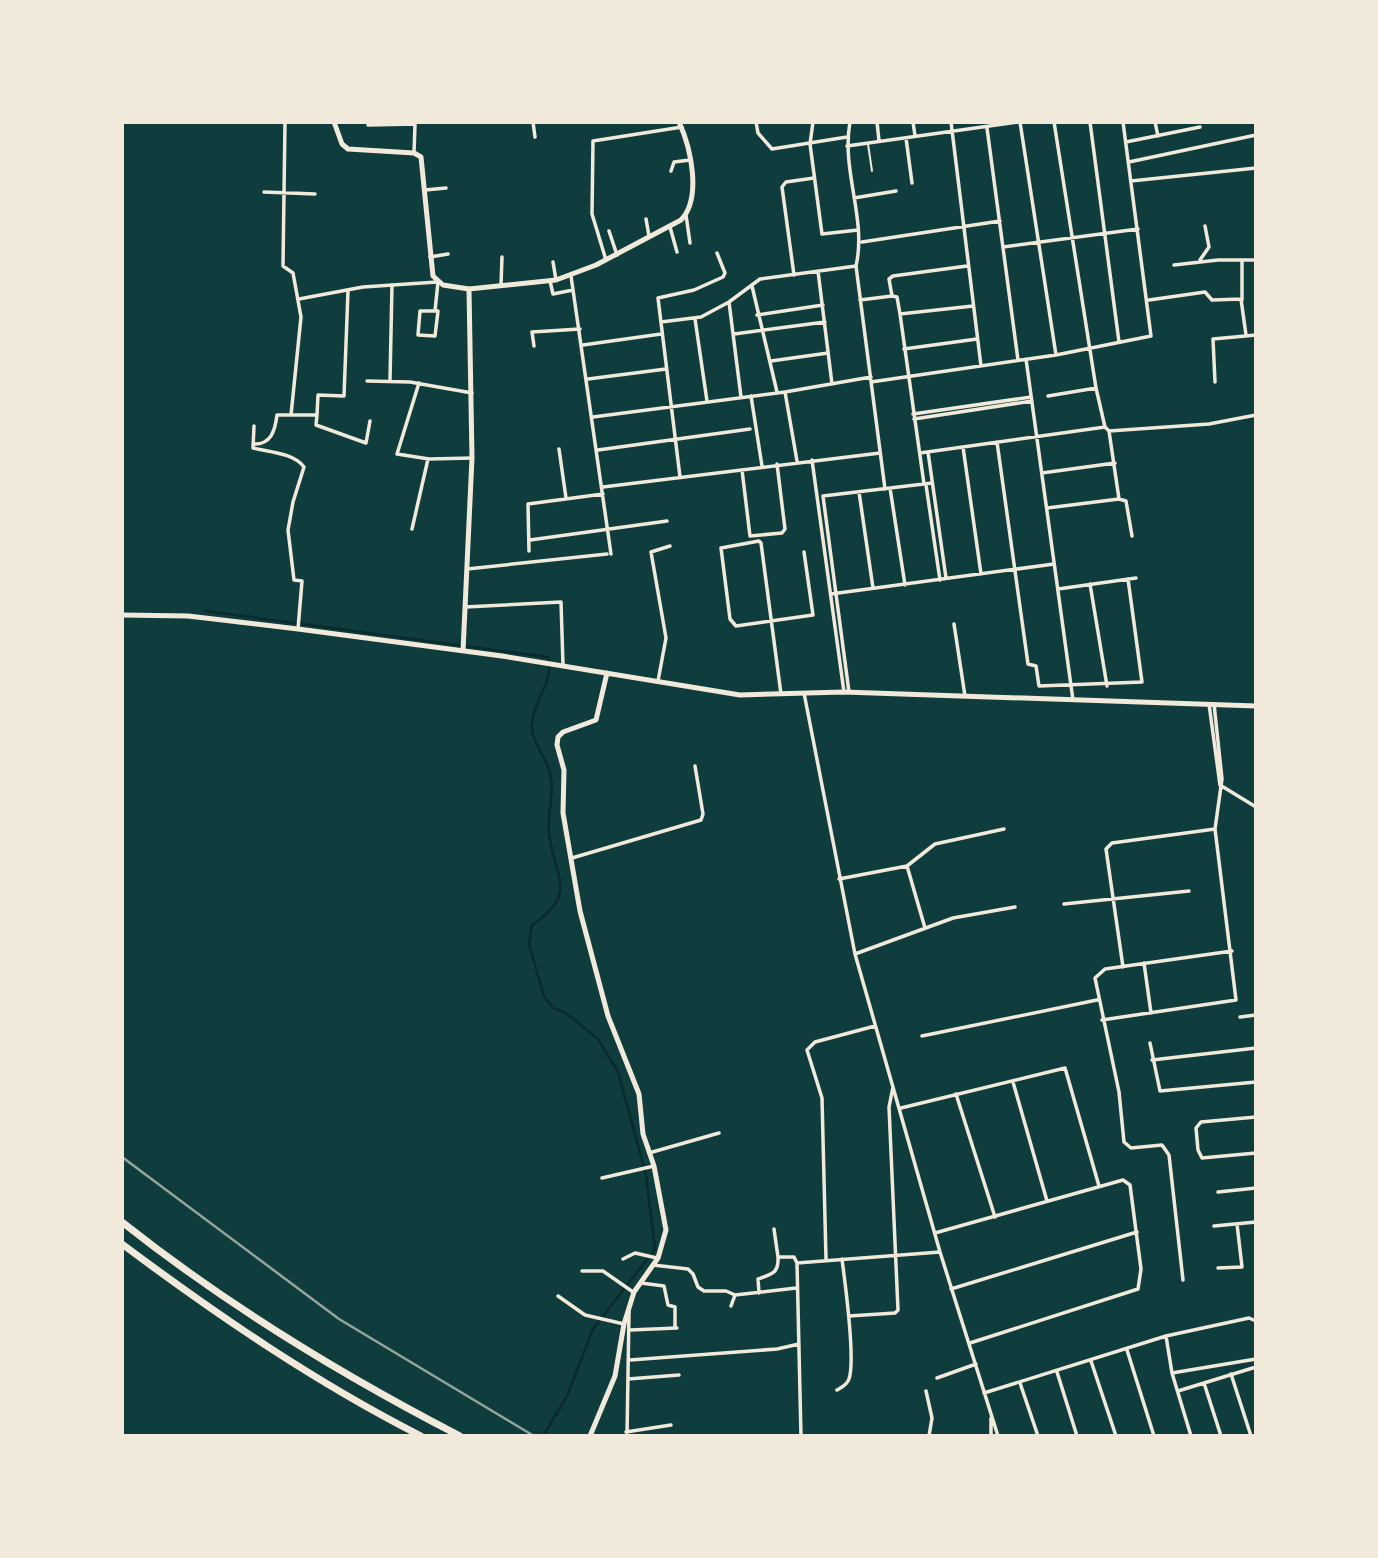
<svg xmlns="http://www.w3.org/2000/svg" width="1378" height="1558" font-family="Mulish,sans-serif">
<rect width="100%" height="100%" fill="#0f3d3e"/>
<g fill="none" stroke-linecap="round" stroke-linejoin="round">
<path stroke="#0a2a2b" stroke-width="2.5" d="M206,611L548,657C555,680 534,700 532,723C530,741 546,756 550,773C555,793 547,813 549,832C553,877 580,893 532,925L529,944L544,996L553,1008L566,1013L598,1039L618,1072L646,1175L655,1249L593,1329L567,1396L543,1436"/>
<path stroke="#f1e9da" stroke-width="2" d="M868,144L872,171"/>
<path stroke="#f1e9da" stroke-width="3.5" d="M285,122L283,266L293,273L301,317L291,415H317L318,395L344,396L348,291
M533,122L535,137
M756,122L758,133L772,149L847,137
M813,122L810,144L822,234L858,230
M850,122C841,171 867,219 856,266L885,489
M877,122L879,141
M913,122L915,136
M951,122L981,366
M1020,122L1056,355
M1090,122L1119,342
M1155,122L1158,136
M368,125L415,124
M987,128L1018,360
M906,138L912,183
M1126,142L1200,127
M847,146L1018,122
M414,153L415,124
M1129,162L1256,135
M671,171L674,162L690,160
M1131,181L1256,168
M425,190L446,188
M264,192L315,194
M854,198L896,191
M686,215L690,243
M646,219L649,236
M670,227L677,252
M609,231L617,255
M862,242L1000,221
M1003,247L1138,229
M430,257L448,254
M606,260L592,214L593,141L682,127
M1200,260L1209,247L1205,226
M553,262L556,280
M1174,265L1218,260H1256
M818,271L832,384
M794,275L782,187L786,182L814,178
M571,276L611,554
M550,281L553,294L573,290
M501,285L502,257
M752,286L777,392
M299,299L363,287L437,282
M860,300L892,296
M1149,300L1205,292L1212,300L1241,299L1246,335
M1242,300V260
M729,302L741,397
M435,311H438L435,336L418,335L420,311H435L438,282
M900,314L973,306
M757,315L823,305
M695,319L707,401
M661,322L701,317L729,302L760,279L856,266
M734,334L825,322
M583,345L661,334
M534,346L532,332L580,329
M904,349L977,339
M1026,359L1073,700
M771,361L828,353
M588,379L666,369
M390,380L392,285
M367,381L410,382L472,393
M871,382L1056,355L1151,336L1123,122
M1215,382L1213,339L1256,335
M419,383L397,454L429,459L472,458
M785,392L797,461
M751,396L762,466
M1048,396L1096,388
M913,414L1031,397
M317,415L316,425L366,443L370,421
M593,417L785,392L871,377
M914,419L1032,401
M254,426L253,448C269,452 294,453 304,467L293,502L288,530L294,580L302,581L298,629
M1109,431L1209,424L1256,415
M997,442L1028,664L1036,666L1039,686L1142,682L1128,579
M253,444C271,445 275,431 277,415H291
M963,447L981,574
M559,449L566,498
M598,450L750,429
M928,452L946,578
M920,453L1105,427
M812,460L844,692
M742,470L750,536L782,533L785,529L777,464
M1042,473L1115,463
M680,477L658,298L694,290L723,277L725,273L717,253
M924,484L900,314L897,297L892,296L889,279L893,276L967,266
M926,485L940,580
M603,487L880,453
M890,488L905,585
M859,492L873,588
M823,496L849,692
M823,496L932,483
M1119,499L1126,501L1132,536
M1047,508L1119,499L1109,431L1105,427L1096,388L1054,122
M412,529L428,459
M530,540L667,521
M529,551L528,504L603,494
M467,569L607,554
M1090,584L1107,686
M1058,589L1136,578
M831,594L1054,564
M465,607L561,602L563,665
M954,624L965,696
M658,681L666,638L651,552L670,546
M804,693L855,954L940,1252L998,1436
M781,694L761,543L759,541L721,548L730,619L736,626L813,615L804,552
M1209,704L1220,785
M1220,785L1256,807
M572,858L701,820L703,814L695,766
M907,866L925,928
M839,879L907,866L935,844L1004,829
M1064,904L1189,891
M855,954L953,918L1015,907
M1144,963L1151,1013
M1123,967L1106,849L1112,843L1215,829L1222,779L1214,704
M1240,1017L1256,1015
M1102,1020L1236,1000L1215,829
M922,1036L1097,1000
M1150,1043L1160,1091L1256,1082
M1152,1060L1256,1048
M1013,1082L1047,1201
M956,1094L995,1217
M901,1108L1065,1068L1099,1186
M1256,1117L1201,1122L1196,1128L1198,1150L1202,1158L1256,1153
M649,1153L719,1133
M602,1178L654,1166
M1218,1192L1256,1188
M1214,1226L1256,1222
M774,1229L778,1257H794L797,1263
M935,1233L1123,1180L1130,1185L1141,1269L1138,1289L970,1343
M623,1259L635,1253L657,1258
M826,1259L822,1098L807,1050L815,1042L875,1026
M653,1265L688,1269L693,1274L698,1287L704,1291H726L735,1295L796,1288
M1218,1268L1242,1267L1237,1224
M582,1271H603L633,1292
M1183,1280L1169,1155L1162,1145L1131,1148L1124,1142L1119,1092L1095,978L1105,969L1232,951
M641,1283L664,1286L668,1305L675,1307V1328
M951,1289L1137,1232
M759,1293L758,1279C772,1274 779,1273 778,1257
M558,1296L585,1315L624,1324
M731,1306L735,1295
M849,1316L895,1313L898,1310L889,1107L893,1087
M630,1330L677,1328
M1166,1336L1172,1373L1191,1436
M1127,1350L1154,1436
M630,1360L777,1349L799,1344
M1091,1361L1116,1436
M1057,1372L1077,1436
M1172,1373L1256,1359
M1231,1374L1251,1436
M937,1378L976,1364
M628,1379L679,1375
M1020,1383L1038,1436
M1204,1383L1221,1436
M837,1390C842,1387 847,1385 849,1379C856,1359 845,1283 842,1259
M926,1391L932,1418L929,1436
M1178,1391L1256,1367
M984,1393L1166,1336L1249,1318L1256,1321
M991,1418V1436
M626,1432L671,1425
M627,1436L629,1312
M801,1436L797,1263L940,1252"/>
<path stroke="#f1e9da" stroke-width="5" d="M122,615L188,616L298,629L502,656L740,695L844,692L1256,706
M463,651L472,458L469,289
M590,1436L615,1376L624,1324L634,1292L658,1258L666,1230L654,1166L643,1134L639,1094L608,1016L580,911L563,813L564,770L557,745L558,737L563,732L596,720L607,673"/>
<path stroke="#f1e9da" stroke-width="5" d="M334,122L342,144L348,149L414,153L421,157L433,276L443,285L469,289L556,280L596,265L681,220C702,198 691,148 679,122"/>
<path stroke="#f1e9da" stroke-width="7" d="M122,1222C228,1306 340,1374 460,1436
M122,1244C217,1315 315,1382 421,1436"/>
<path stroke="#97a49c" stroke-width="2.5" d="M122,1157L339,1319L534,1436"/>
</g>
<rect width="1378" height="1558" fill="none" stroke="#f1e9da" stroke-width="248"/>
</svg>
